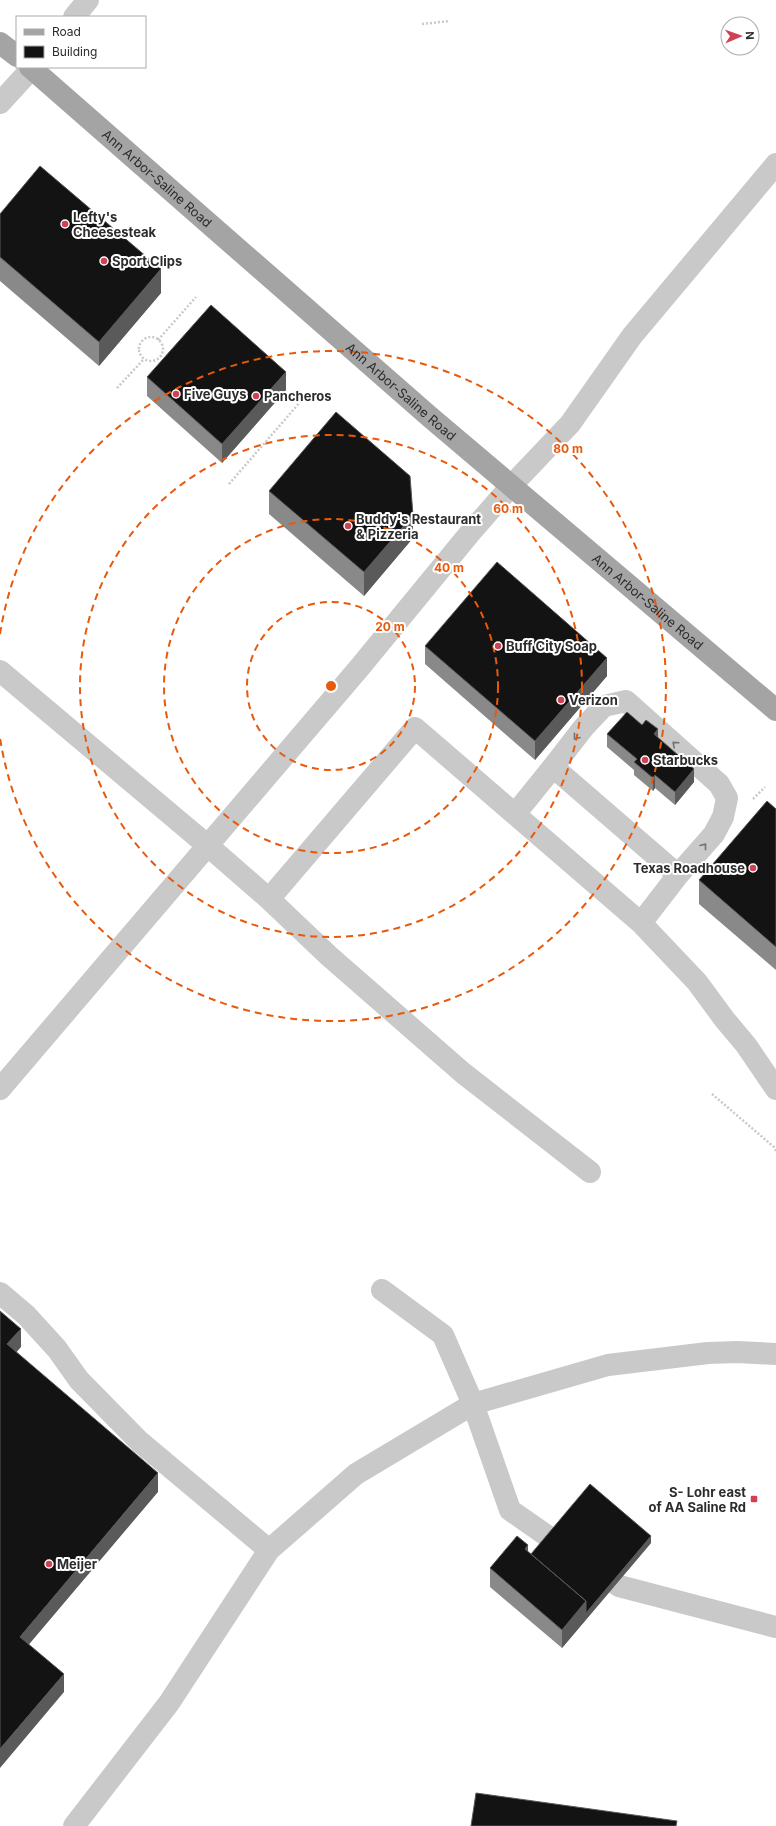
<svg xmlns="http://www.w3.org/2000/svg" width="776" height="1826" font-family="Inter,sans-serif">
<rect width="100%" height="100%" fill="#fff"/>
<g fill="none" stroke-linecap="round" stroke-linejoin="round">
<path stroke="#c9c9c9" stroke-width="2.5" stroke-dasharray="2 2" stroke-linecap="butt" d="M422,24L450,21
M139 349a12 12 0 1 1 24 0a12 12 0 1 1-24 0Z
M158,340L196,297
M117,388L144,359
M229,484L308,393
M753,799L765,787
M712,1094L774,1147L776,1151"/>
<path stroke="#c9c9c9" stroke-width="22" d="M74,17L88,0
M0,103L33,67
M0,671L207,845L269,899L329,956L463,1073L590,1172
M553,767L584,727L604,706L626,701L719,784L727,798L723,817L714,834L678,875
M515,814L553,767L678,875L641,923
M269,899L415,728L641,923L697,982L725,1020L746,1045L776,1089
M0,1089L360,667L470,533L511,486L570,424L632,336L776,164
M382,1290L443,1335L473,1404L510,1510L619,1586L776,1627
M0,1293L26,1315L57,1349L79,1380L139,1441L269,1550L356,1474L473,1404L608,1365L708,1353L737,1352L776,1354
M74,1826L169,1703L269,1550"/>
<g stroke="#a4a4a4" stroke-width="22">
<path d="M0,43L17,56"/>
<path id="s1" d="M30,67L430,417L776,710"/>
</g>
</g>
<path fill="#898989" d="M0,214L161,293L99,366L0,281Z
M147,377L286,390L222,463L147,396Z
M269,491L413,538L364,596L269,514Z
M425,646L607,676L535,760L425,664Z
M607,734L658,738L694,782L675,805L655,788L653,791L634,775V770L607,747Z
M776,809V970L699,904V880Z
M651,1543L562,1648L490,1587V1568L528,1552L531,1554Z"/>
<path fill="#5a5a5a" d="M161,269V293L99,366V342Z
M286,372V390L222,463V444Z
M413,515V538L364,596V572Z
M607,658V676L535,760V741Z
M658,729V742L654,734Z
M694,769V782L675,805V792Z
M655,775V788L653,791V778Z
M21,1329V1347L7,1363V1344Z
M158,1473V1492L20,1655V1637Z
M651,1536V1543L562,1648V1630L586,1601Z
M528,1545V1564L525,1549Z
M64,1674V1692L0,1768V1749Z"/>
<path fill="#131313" stroke="#5a5a5a" d="M40,166L161,269L99,342L0,257V214Z
M211,305L286,372L222,444L147,377Z
M336,412L410,476L413,515L364,572L269,491Z
M497,562L607,658L535,741L425,646Z
M627,712L642,725L646,720L658,729L654,734L694,769L675,792L655,775L653,778L634,762L637,759L607,734Z
M767,801L776,809V947L699,880Z
M0,1311L21,1329L7,1344L158,1473L20,1637L64,1674L0,1749Z
M590,1484L651,1536L586,1613V1601L531,1554Z
M517,1536L528,1545L525,1549L586,1601L562,1630L490,1568Z
M476,1793L677,1821L676,1826H471Z"/>
<defs><path id="oneway-chevron" d="M-2-3.5L2.5 0L-2 3.5" fill="none" stroke-width="1.6" stroke-linecap="round" stroke-linejoin="round"/></defs>
<g stroke="#737373">
<use href="#oneway-chevron" transform="translate(576 737) rotate(128)"/>
<use href="#oneway-chevron" transform="translate(675 744) rotate(-138)"/>
<use href="#oneway-chevron" transform="translate(704 846) rotate(-52)"/>
</g>
<g fill="none" stroke="#e8590c" stroke-width="2" stroke-dasharray="7 5">
<circle cx="331" cy="686" r="84"/>
<circle cx="331" cy="686" r="167"/>
<circle cx="331" cy="686" r="251"/>
<path d="M0 634A335 335 0 1 1 0 738"/>
</g>
<g fill="#d24054" stroke="#fff" stroke-width="1.5">
<circle cx="65" cy="224" r="4"/>
<circle cx="104" cy="261" r="4"/>
<circle cx="176" cy="394" r="4"/>
<circle cx="256" cy="396" r="4"/>
<circle cx="348" cy="526" r="4"/>
<circle cx="498" cy="646" r="4"/>
<circle cx="561" cy="700" r="4"/>
<circle cx="645" cy="760" r="4"/>
<circle cx="753" cy="868" r="4"/>
<rect x="750" y="1495" width="8" height="8" rx="2"/>
<circle cx="49" cy="1564" r="4"/>
</g>
<g text-anchor="middle" stroke-width="4" stroke-linejoin="round" paint-order="stroke">
<g font-size="13" fill="#2c2c2c" stroke="#fff">
<text dy="5" stroke="none"><textPath href="#s1" startOffset="169">Ann Arbor-Saline Road</textPath></text>
<text dy="5" stroke="none"><textPath href="#s1" startOffset="493">Ann Arbor-Saline Road</textPath></text>
<text dy="5" stroke="none"><textPath href="#s1" startOffset="817">Ann Arbor-Saline Road</textPath></text>
</g>
<g font-size="13" font-weight="bold" fill="#2c2c2c" stroke="#fff" text-anchor="start">
<text x="73" y="222">Lefty's<tspan x="73" dy="15">Cheesesteak</tspan></text>
<text x="112" y="266">Sport Clips</text>
<text x="184" y="399">Five Guys</text>
<text x="264" y="401">Pancheros</text>
<text x="356" y="524">Buddy's Restaurant<tspan x="356" dy="15">&amp; Pizzeria</tspan></text>
<text x="506" y="651">Buff City Soap</text>
<text x="569" y="705">Verizon</text>
<text x="653" y="765">Starbucks</text>
<text x="745" y="873" text-anchor="end">Texas Roadhouse</text>
<text x="746" y="1497" text-anchor="end">S- Lohr east<tspan x="746" dy="15">of AA Saline Rd</tspan></text>
<text x="57" y="1569">Meijer</text>
</g>
</g>
<circle cx="331" cy="686" r="6" fill="#e8590c" stroke="#fff" stroke-width="2"/>
<g font-size="12" text-anchor="middle" font-weight="bold" fill="#e8590c" stroke="#fff" stroke-width="4" stroke-linejoin="round" paint-order="stroke">
<text x="568" y="453">80 m</text>
<text x="508" y="513">60 m</text>
<text x="449" y="572">40 m</text>
<text x="390" y="631">20 m</text>
</g>
<rect x="16" y="16" width="130" height="52" fill="#ffffff" stroke="#ababab"/>
<rect x="24" y="29" width="20" height="6" fill="#a4a4a4" stroke="#ababab"/>
<text x="52" y="36" font-size="12" fill="#2c2c2c">Road</text>
<rect x="24" y="46" width="20" height="12" fill="#131313" stroke="#ababab"/>
<text x="52" y="56" font-size="12" fill="#2c2c2c">Building</text>
<g transform="translate(740 36) rotate(88)"><circle r="19" fill="#ffffff" stroke="#ababab"/>
<path d="M0-3L7 15L0 10L-7 15Z" fill="#d24054"/>
<text y="-6" font-size="11" font-weight="bold" text-anchor="middle" fill="#2c2c2c">N</text>
</g>
</svg>
